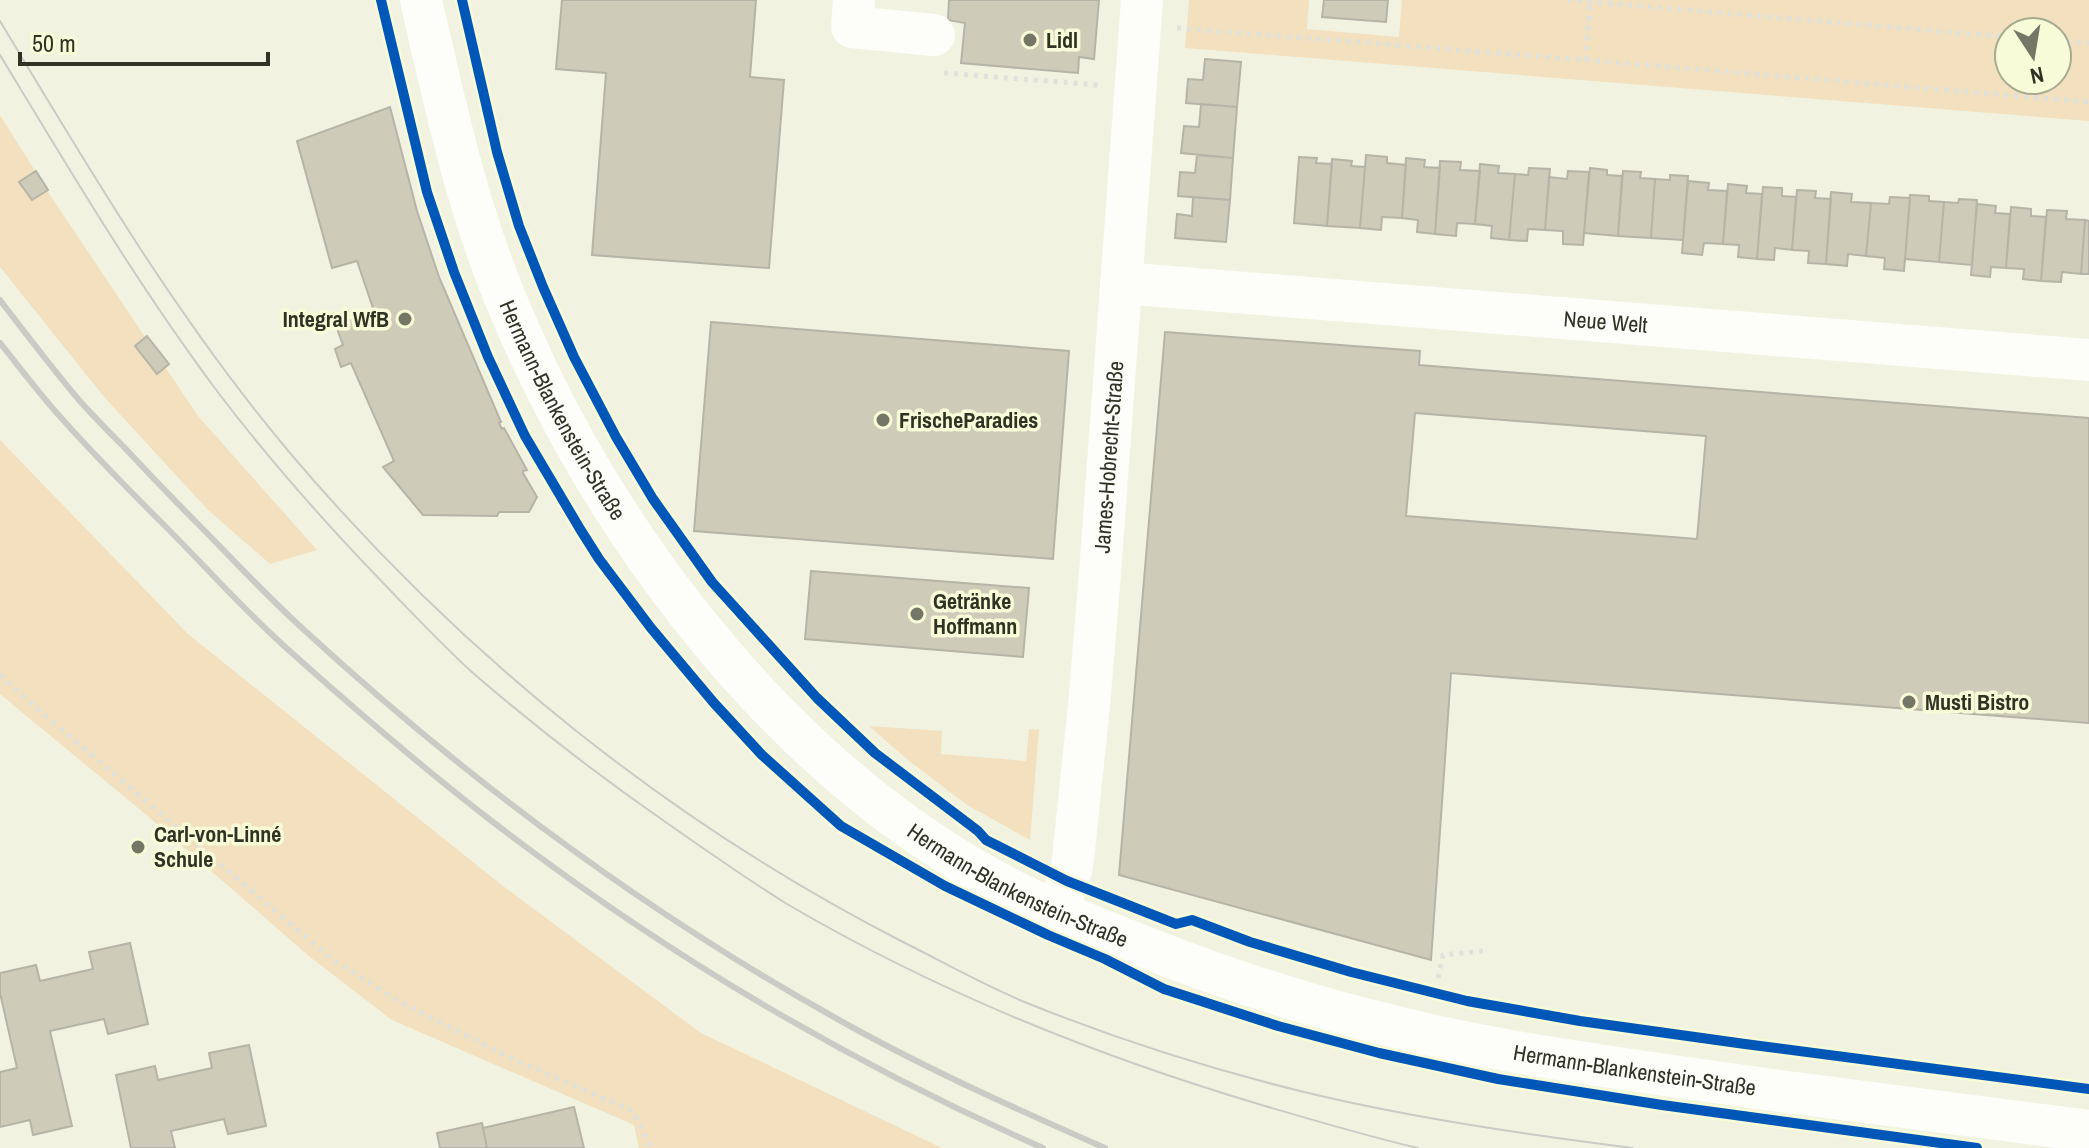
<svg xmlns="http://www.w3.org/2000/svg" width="2089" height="1148" font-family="'Archivo Narrow',sans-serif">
<rect width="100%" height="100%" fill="#f1f3e0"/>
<path fill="#f3e0bf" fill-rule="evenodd" d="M1189,0H1309L1307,29L1399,37L1402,0H2089V121L1185,48ZM2009,32H2057V80H2009Z
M0,115L52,198L198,416L317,550L270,564L208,510L105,398L0,267Z
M0,440L188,634L503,886L701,1033L942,1148H639L634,1125L392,1020L310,957L150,818L0,694Z
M869,726L942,731L941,754L1026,761L1029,729L1039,730L1030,840L967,805L908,760Z"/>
<path fill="#ceccb8" stroke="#b5b4a6" stroke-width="2" fill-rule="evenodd" d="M562,0H756L750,77L784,80L769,268L592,255L606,73L556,69Z
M949,0H1099L1094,59L1079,57L1078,73L961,63L965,23L948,20Z
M1324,0H1388L1386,22L1322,17Z
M1205,59L1241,62L1237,107L1186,103L1188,79L1203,80Z
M1201,104L1237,107L1233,158L1181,153L1184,126L1199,127Z
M390,107L417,211L439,277L501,422L499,423L502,429L504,428L527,470L523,471V473L537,497L529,512H499L497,516L423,515L383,467L394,461L351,363L341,367L335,349L343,345L336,326L374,311L357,261L332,268L297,141Z
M1197,155L1233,158L1230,200L1178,196L1180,172L1195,173Z
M1366,155L1387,157V163L1406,165L1402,218L1382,217L1381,230L1360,228Z
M1299,157L1317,158L1316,163L1332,164L1327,226L1294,223Z
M1406,158L1425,160L1424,167L1440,168L1435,234L1417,232L1418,220L1402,218Z
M1332,159L1352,161L1351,166L1365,167L1360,228L1327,226Z
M1440,161L1461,162L1460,170L1480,171L1475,224L1457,223L1456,236L1435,234Z
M1480,164L1499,166L1498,173L1515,174L1509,240L1491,238L1492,226L1475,224Z
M1529,168L1550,169L1545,230L1528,229L1527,241L1509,240L1515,174L1528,175Z
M1590,168L1607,170V175L1622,176L1618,236L1584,233Z
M36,171L48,190L32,200L19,182Z
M1568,171L1589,172L1583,245L1563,244V231L1545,230L1549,177L1567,179Z
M1623,171L1641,172L1640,178L1655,179L1651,238L1618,236Z
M1670,175L1688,176L1683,240L1651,238L1655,179L1670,180Z
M1688,181L1709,183L1708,190L1727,191L1723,244L1704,243L1702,255L1682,253Z
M1728,184L1747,186L1746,193L1762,194L1757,259L1738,257L1739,245L1723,244Z
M1763,187L1782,188V196L1796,197L1792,250L1775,248L1774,260L1757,259Z
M1797,190L1816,191L1815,198L1831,199L1826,264L1808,263L1809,251L1792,250Z
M1831,192L1852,194L1851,202L1871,203L1866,256L1848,254L1847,266L1826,264Z
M1910,195L1929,196V201L1944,202L1939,262L1905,259Z
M1193,197L1230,200L1226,242L1175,238L1177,214L1192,216Z
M1890,197L1910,198L1904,271L1884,269L1885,258L1866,256L1871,203L1889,204Z
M1959,199L1977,200L1972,265L1939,262L1944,202L1958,203Z
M1977,204L1996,206L1995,213L2010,214L2006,268L1991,267L1990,277L1971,275Z
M2011,207L2031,209V216L2046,217L2041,281L2023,279L2024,269L2006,268Z
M2047,210L2067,211L2066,219L2085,220L2081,274L2062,272L2061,282L2041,281Z
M2085,220L2089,221V274H2081Z
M711,322L1069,351L1053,559L694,531Z
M1165,332L1420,351L1419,365L2089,418V723L1451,673L1431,960L1119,875ZM1415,413L1706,436L1697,539L1406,516Z
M147,336L169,364L157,374L135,346Z
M811,571L1029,588L1023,657L805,639Z
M130,943L148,1024L108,1034L104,1019L50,1031L72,1126L33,1135L30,1120L0,1127V1072L17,1068L0,993V973L36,965L40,981L93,969L89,952Z
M249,1045L266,1126L228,1134L224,1119L171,1131L175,1148H131L116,1075L155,1066L158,1080L212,1068L209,1053Z
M574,1107L584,1148H487L483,1128Z
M482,1123L487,1148H440L437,1133Z"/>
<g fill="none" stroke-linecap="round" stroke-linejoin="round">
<path stroke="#e0e1db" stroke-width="5" stroke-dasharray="4 6" stroke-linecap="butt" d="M1568,0L2009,37
M1177,28L1586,60L2089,102
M2057,41L2089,43
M1586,60L1590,1
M944,73L1098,85
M0,675L33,705L333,960L402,1003L517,1061L633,1111L651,1148
M1438,978L1443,955L1483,951"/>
<g stroke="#fdfdfa" stroke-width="42">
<path id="s1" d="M421,0C444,101 466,204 506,300C598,524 767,751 980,873C1031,903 1086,924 1142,946C1262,994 1389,1030 1516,1052C1604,1067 1692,1079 1780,1091C1883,1104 1986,1118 2089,1131"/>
<path d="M854,0L852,27L934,35"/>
<path id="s2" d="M1121,283L2089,360"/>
<path id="s3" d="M1057,913L1072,868L1089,706L1100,573L1142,0"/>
</g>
<path stroke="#cbcbc6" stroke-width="2" d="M0,21C89,169 178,320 290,453C461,655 670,823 905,943C945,963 985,986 1027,1003C1116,1039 1210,1069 1304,1092C1412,1118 1523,1134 1633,1148
M0,55C69,169 137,284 217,391C269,460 327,525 387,587C415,616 443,646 473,673C533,725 598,775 664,821C704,849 745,878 787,904C937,992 1099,1057 1265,1106C1316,1121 1366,1136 1418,1148"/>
<path stroke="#cbcbc6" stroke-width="6" d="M0,300C26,334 52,368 79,400C93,416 108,431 123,446C149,474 175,501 202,528C234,561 267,596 302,628C468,781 652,917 850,1026C933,1072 1019,1110 1105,1148
M0,343C21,369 41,396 64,421C96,457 131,492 166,527C205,566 242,608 283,645C351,706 420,766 493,822C662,952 848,1062 1043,1148"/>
<defs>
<path id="cycleway" d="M381,0L427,192L454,272L488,357L525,436L580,529L599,559L651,628L714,703L762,755L841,826L945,886L1048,935L1105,959L1164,989L1278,1026L1379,1053L1498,1079L1662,1105L1977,1148
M462,0L497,152L519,226L543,287L574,357L616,437L653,499L712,582L817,698L875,753L978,831L986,840L1067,881L1176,924L1192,920L1250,942L1351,972L1467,1001L1580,1021L1745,1044L2089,1089"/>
</defs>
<use href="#cycleway" stroke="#f7fbd8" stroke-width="15"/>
<use href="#cycleway" stroke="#0057b8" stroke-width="10"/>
</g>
<g fill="#747666" stroke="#f7fbd8" stroke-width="3">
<circle cx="1030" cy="40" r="8"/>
<circle cx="405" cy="319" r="8"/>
<circle cx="883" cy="420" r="8"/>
<circle cx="917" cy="614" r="8"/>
<circle cx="1909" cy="702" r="8"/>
<circle cx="138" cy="847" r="8"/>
</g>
<g text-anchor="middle" stroke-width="7" stroke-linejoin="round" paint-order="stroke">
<g font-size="22" font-weight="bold" fill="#303224" stroke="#f7fbd8" text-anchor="start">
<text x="1046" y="48">Lidl</text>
<text x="389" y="327" text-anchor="end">Integral WfB</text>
<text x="899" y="428">FrischeParadies</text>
<text x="933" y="609">Getränke<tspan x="933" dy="25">Hoffmann</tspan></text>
<text x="1925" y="710">Musti Bistro</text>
<text x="154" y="842">Carl-von-Linné<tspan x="154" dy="25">Schule</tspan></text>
</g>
<g font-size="22" fill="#303224" stroke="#f7fbd8">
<text dy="8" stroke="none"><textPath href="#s2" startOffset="486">Neue Welt</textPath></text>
<text dy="8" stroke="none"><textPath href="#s1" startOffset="436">Hermann-Blankenstein-Straße</textPath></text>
<text dy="8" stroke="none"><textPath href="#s3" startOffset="460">James-Hobrecht-Straße</textPath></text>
<text dy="8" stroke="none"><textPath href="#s1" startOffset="1108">Hermann-Blankenstein-Straße</textPath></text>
<text dy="8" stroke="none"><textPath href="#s1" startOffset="1756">Hermann-Blankenstein-Straße</textPath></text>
</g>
</g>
<g transform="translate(2033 56) rotate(168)"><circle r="38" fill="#f7fbd8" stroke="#a7ab90" stroke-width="2"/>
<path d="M0-6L14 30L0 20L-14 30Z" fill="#747666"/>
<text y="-12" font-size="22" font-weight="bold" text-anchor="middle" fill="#303224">N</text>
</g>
<path d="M20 52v12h248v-12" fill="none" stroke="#303224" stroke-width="4"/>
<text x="32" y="52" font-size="24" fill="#303224" stroke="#f7fbd8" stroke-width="6" paint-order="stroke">50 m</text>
</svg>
